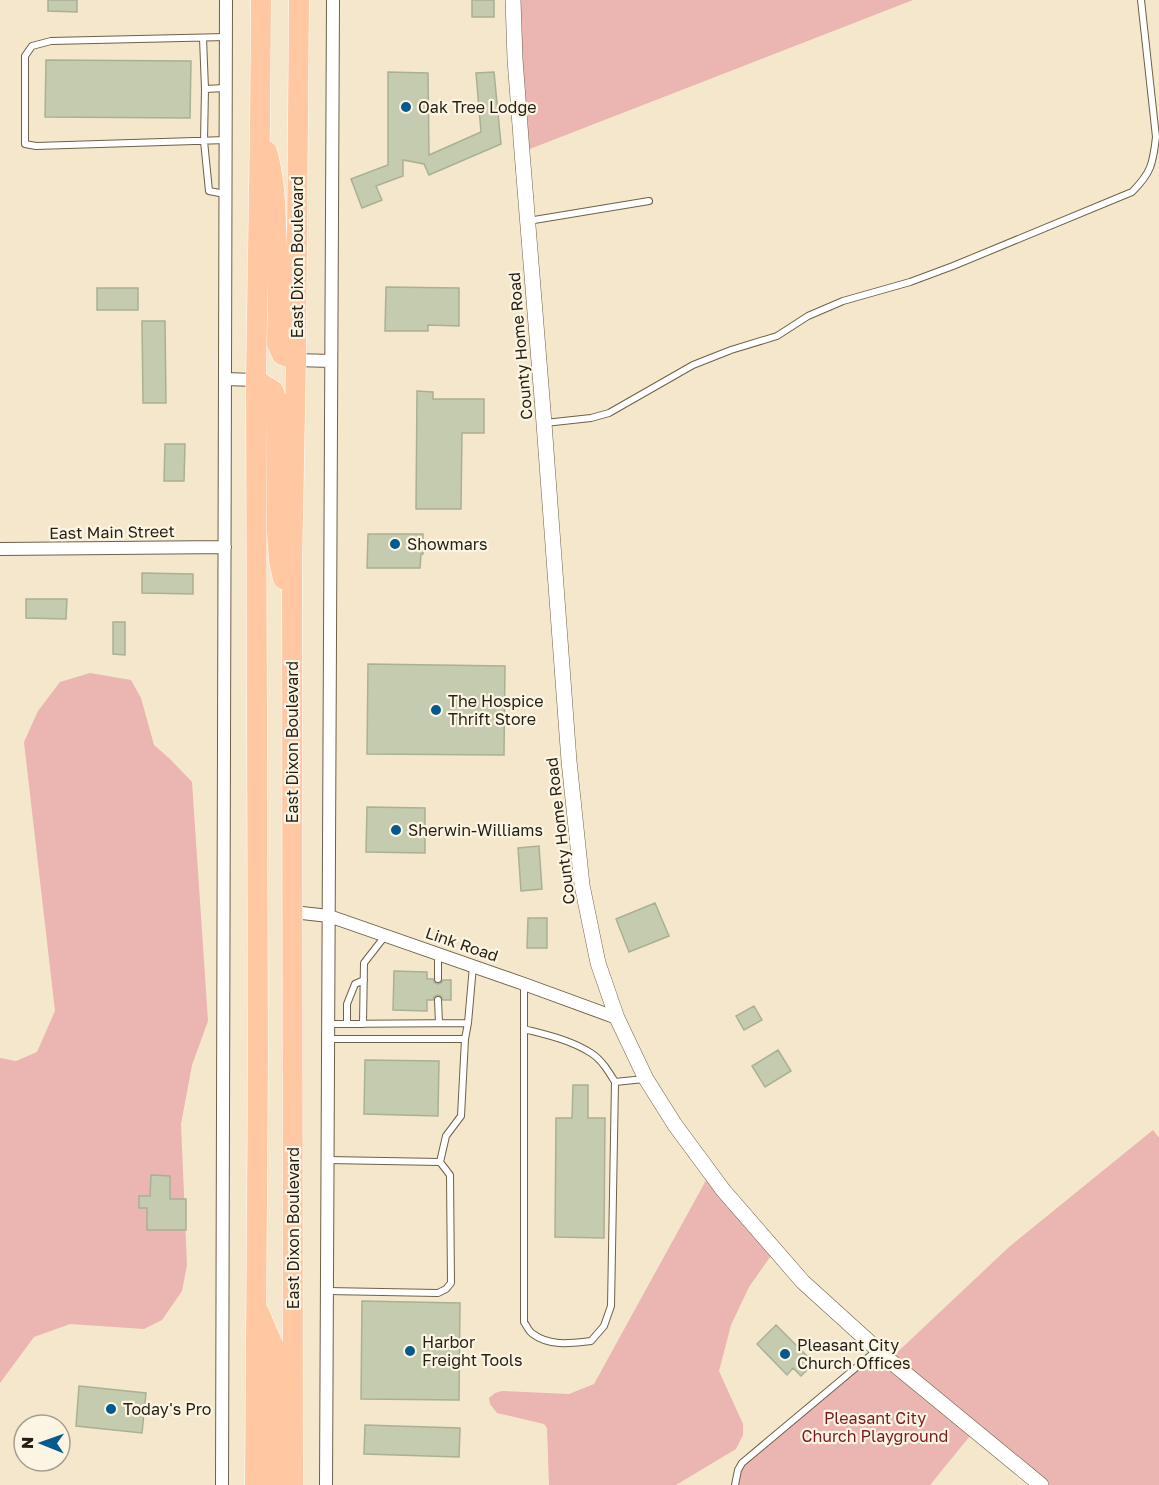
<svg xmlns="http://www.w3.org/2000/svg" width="1159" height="1485" font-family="'Golos Text',sans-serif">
<rect width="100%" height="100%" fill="#f5e7cb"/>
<path fill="#ebb5b1" d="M513,0H913L522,152Z
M90,673L131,680L141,698L154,745L170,759L192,782L208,1021L192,1065L181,1124L187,1265L182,1291L162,1320L144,1329L70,1324L34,1337L0,1383V1058L16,1061L37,1052L55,1011L24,742L38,711L60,682Z
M1153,1130L1159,1138V1485H1041L974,1431L930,1485H735L738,1470L877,1350L889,1360L1009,1247Z
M710,1173L775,1250L749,1287L731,1325L719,1371L743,1424V1435L736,1449L676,1485H549L547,1428L544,1424L497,1413L490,1404L489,1398L495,1393L502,1391L569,1394L594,1384Z"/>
<path fill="#c5cbae" stroke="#aab094" stroke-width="1.5" d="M48,0H77V12L48,11Z
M472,0H494V17H472Z
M46,60L191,61L190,118L45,117Z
M388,72L428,73L429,155L481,132L476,73L494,72L501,144L429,175L424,164L403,160V176L376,186L382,200L362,208L351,179L388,165Z
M386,287L459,288V326L428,325V331H385Z
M97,288H138V310H97Z
M142,321H165L166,403H143Z
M417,391L433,392V399H484V433H462L461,509H416Z
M165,444H185L184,481H164Z
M368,534H423V554H421L420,568H367Z
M142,573L193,574V594L142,593Z
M26,599H67L66,619L26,618Z
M113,622H125V655L113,654Z
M368,664L505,666L504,755L367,754Z
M367,807L425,808V853L366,852Z
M539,846L542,889L521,891L518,848Z
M655,903L669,936L629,952L616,919Z
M528,918H547V948H527Z
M394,971L427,972V979H433L434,982L437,984L441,983L443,980H451V1000H443L441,996L437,995L434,997L433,1000H427V1011L393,1010Z
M754,1006L762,1020L744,1030L736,1016Z
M778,1050L791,1071L765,1087L752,1066Z
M365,1060L439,1061L438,1116L364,1114Z
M573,1085H588V1118H605L604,1238L555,1237L556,1118H572Z
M151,1175L170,1176V1199H186V1230H147V1208H139V1196H150Z
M362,1301L460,1303L459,1400L361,1399Z
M776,1325L814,1363L801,1376L793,1368L787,1375L757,1344Z
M79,1386L146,1393L142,1433L76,1426Z
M365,1425L460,1428L459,1457L364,1454Z"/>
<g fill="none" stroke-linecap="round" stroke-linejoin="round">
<defs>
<path id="service" d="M203,38L205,89L225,88
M205,89L204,141L209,191L225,194
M226,140L36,146L25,144V56L32,46L51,41L226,37
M528,221L649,201
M545,423L591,418L609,413L693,365L731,350L777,336L808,316L843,301L910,282L953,266L1132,192C1151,173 1153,164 1156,137L1141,0
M438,953V979
M438,1000L439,1023
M329,1024L468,1023
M347,1024V1004L355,984L364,980
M363,1024L364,963L385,936
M524,1029C547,1035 571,1040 591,1053C602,1060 609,1072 615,1082L611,1306L604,1326L591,1341C573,1343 550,1347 533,1334C529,1332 527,1326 524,1322V984
M328,1039H465
M615,1082L644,1079
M440,1162L446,1136L461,1116L465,1039L468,1023L473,966
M327,1291L438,1293L446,1289L451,1283L450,1175L440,1162L328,1160
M735,1485L738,1470L742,1463L877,1350"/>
<path id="minor" d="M296,360L331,361
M225,379L256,380
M0,549L225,547
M293,912L329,916L524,984L617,1018
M222,1485L226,0
M326,1485L333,0"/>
<path id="tertiary" d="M513,0L515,59L522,152L544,423L569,761L582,885L598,963L617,1018L646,1079L675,1125L723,1190L803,1282L889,1360L1041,1485"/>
<path id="trunk" d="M267,151C274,175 275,199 276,224C278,264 278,304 277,344L282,355L296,360
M256,380L273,390L276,398L277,532L279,561L283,579
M259,1312L274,1347V1485
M255,1485L258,1061L256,380L260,125L261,0
M293,1485L292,570L296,360L299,0"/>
</defs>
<use href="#service" stroke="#6d6249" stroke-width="8"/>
<use href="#minor" stroke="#6d6249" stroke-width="14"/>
<use href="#tertiary" stroke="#6d6249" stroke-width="16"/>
<use href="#trunk" stroke="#fff" stroke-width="21"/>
<use href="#service" stroke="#fff" stroke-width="6"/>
<use href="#minor" stroke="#fff" stroke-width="12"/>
<use href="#tertiary" stroke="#fff" stroke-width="15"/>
<use href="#trunk" stroke="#ffc7a2" stroke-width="20"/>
</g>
<g fill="#025b8c" stroke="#fdf5e4" stroke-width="2">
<circle cx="406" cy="107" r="6"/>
<circle cx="395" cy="544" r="6"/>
<circle cx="436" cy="710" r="6"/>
<circle cx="396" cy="830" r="6"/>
<circle cx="410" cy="1351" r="6"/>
<circle cx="785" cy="1354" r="6"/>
<circle cx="111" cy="1409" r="6"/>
</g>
<g text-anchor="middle" stroke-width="4.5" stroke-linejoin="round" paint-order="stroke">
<g font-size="16" fill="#231f14" stroke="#fdf5e4" text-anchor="start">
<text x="418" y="113">Oak Tree Lodge</text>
<text x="407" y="550">Showmars</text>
<text x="448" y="707">The Hospice<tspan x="448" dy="18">Thrift Store</tspan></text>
<text x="408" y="836">Sherwin-Williams</text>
<text x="422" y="1348">Harbor<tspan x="422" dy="18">Freight Tools</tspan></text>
<text x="797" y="1351">Pleasant City<tspan x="797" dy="18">Church Offices</tspan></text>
<text x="123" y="1415">Today's Pro</text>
</g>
<g font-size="16" fill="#231f14" stroke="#fdf5e4">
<text transform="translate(297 257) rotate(-90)" y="6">East Dixon Boulevard</text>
<text transform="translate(520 346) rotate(-95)" y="6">County Home Road</text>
<text transform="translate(112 532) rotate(-1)" y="6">East Main Street</text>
<text transform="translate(292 742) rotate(-90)" y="6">East Dixon Boulevard</text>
<text transform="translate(560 831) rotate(-97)" y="6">County Home Road</text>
<text transform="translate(462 944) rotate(19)" y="6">Link Road</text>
<text transform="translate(293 1228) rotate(-90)" y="6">East Dixon Boulevard</text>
</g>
<g font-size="16" fill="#7c191f" stroke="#fdf5e4">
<text x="875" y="1424">Pleasant City<tspan x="875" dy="18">Church Playground</tspan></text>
</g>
</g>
<g transform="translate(42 1443) rotate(271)"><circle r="28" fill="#fdf5e4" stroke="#a69f91" stroke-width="1.5"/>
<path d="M0-4.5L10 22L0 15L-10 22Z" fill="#025b8c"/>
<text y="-9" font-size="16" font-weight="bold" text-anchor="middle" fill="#231f14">N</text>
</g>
</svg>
